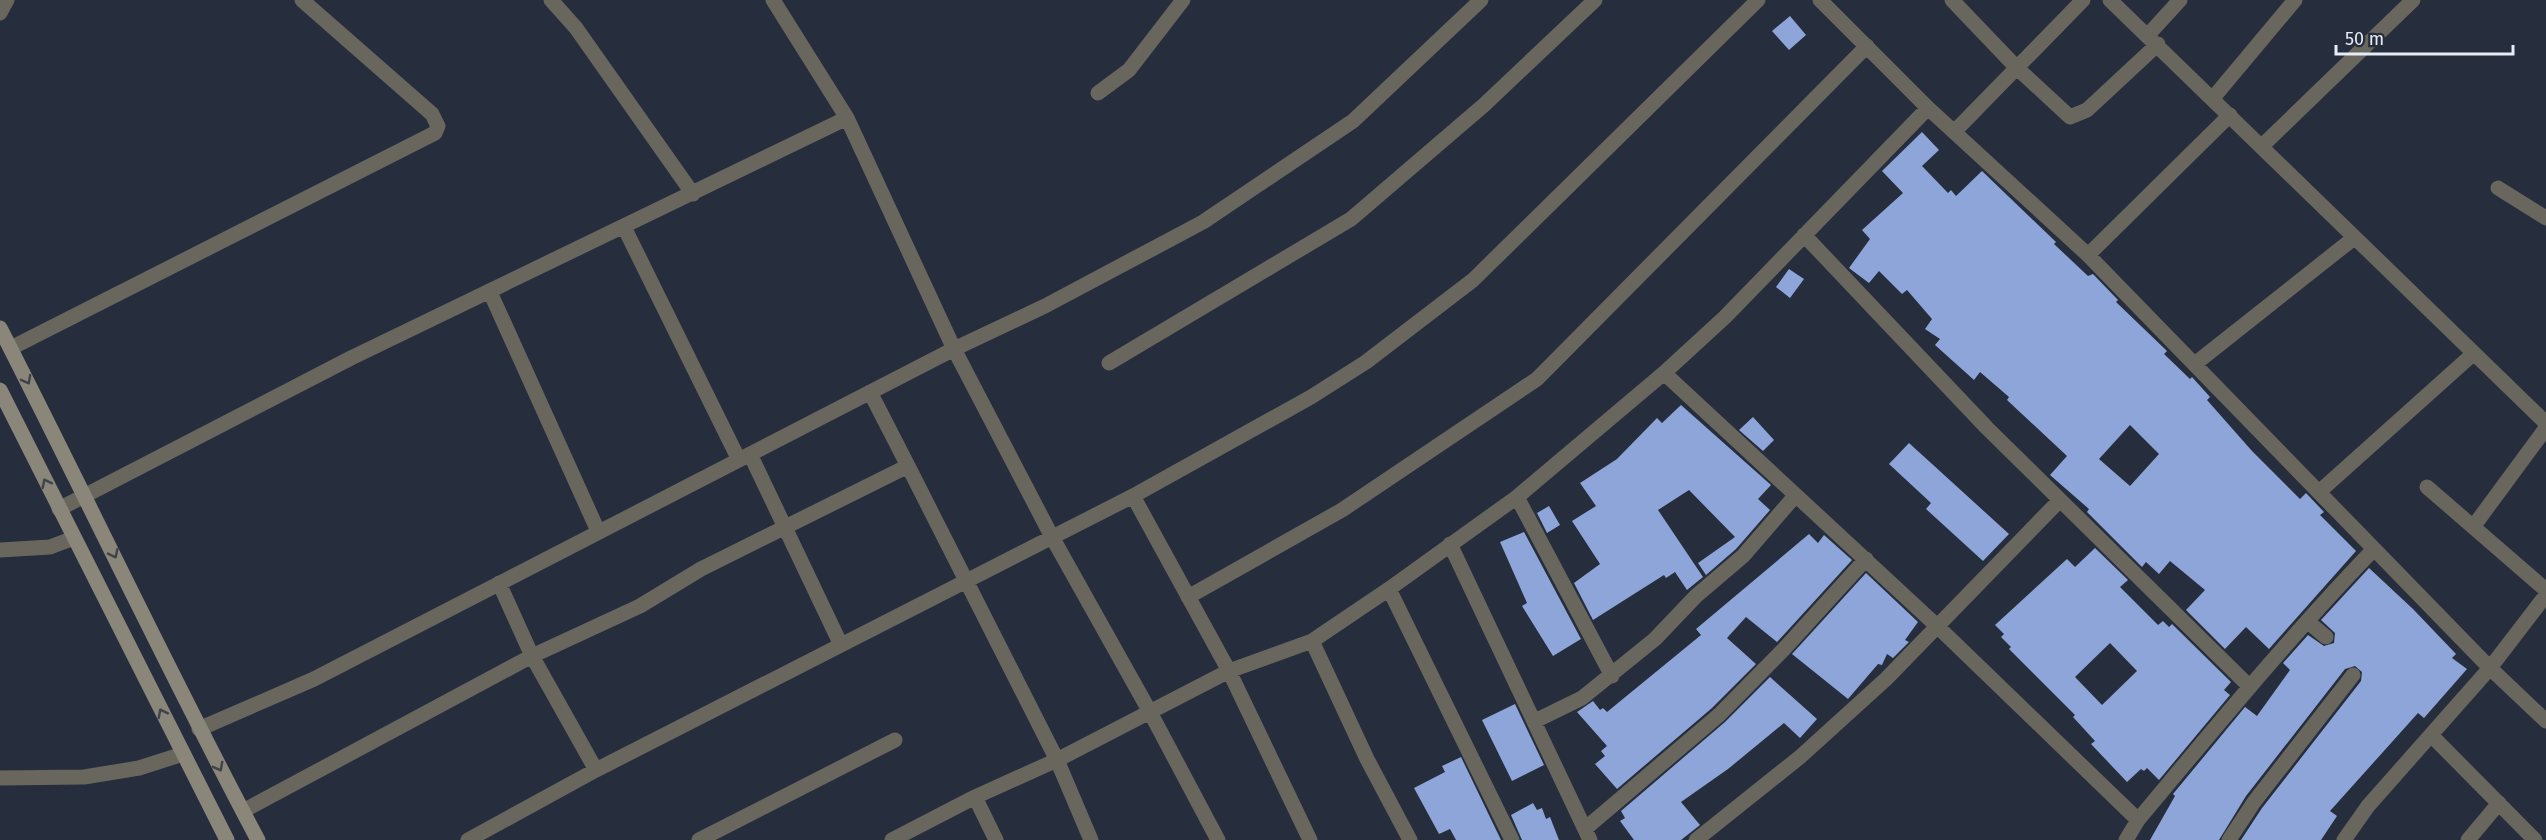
<svg xmlns="http://www.w3.org/2000/svg" width="2546" height="840" font-family="'Fira Sans',sans-serif">
<rect width="100%" height="100%" fill="#262d3c"/>
<path fill="#8da5d8" fill-rule="evenodd" d="M1790,16L1806,35L1789,50L1772,31Z
M1922,132L1939,150L1922,166L1948,193L1951,190L1956,196L1982,171L2056,242L2054,244L2088,276L2093,274L2118,300L2116,302L2167,351L2164,354L2190,379L2192,377L2210,397L2207,400L2252,451L2300,499L2306,493L2324,512L2320,515L2356,551L2269,649L2246,627L2225,649L2186,610L2205,590L2170,561L2159,574L2146,562L2142,567L2087,512L2089,509L2050,475L2067,456L2007,400L2009,397L1980,372L1974,380L1935,345L1940,339L1925,329L1932,319L1907,290L1902,294L1879,271L1869,283L1849,268L1870,239L1862,230L1903,193L1882,171ZM2130,425L2159,454L2130,486L2099,459Z
M1789,269L1804,279L1790,298L1776,287Z
M1681,405L1771,485L1758,499L1770,510L1736,549L1706,575L1698,563L1735,537L1689,490L1658,510L1703,577L1687,590L1675,572L1666,578L1664,575L1593,620L1574,583L1600,564L1572,521L1596,506L1580,483L1617,459L1657,418L1662,423Z
M1753,417L1774,440L1763,451L1739,430Z
M1909,443L2009,534L1983,561L1926,509L1931,503L1889,464Z
M1549,506L1560,525L1547,533L1537,513Z
M1524,532L1581,639L1553,656L1522,606L1527,603L1500,542Z
M1809,534L1818,543L1824,535L1852,560L1777,642L1746,617L1727,638L1756,664L1712,708L1617,789L1595,764L1605,756L1601,751L1607,746L1577,712L1593,701L1600,710L1603,708L1607,712L1701,635L1696,629Z
M2095,548L2128,580L2120,587L2158,625L2163,621L2169,627L2172,624L2231,682L2224,690L2230,695L2159,780L2147,768L2144,771L2141,769L2127,782L2091,744L2095,741L2073,717L2075,715L2009,649L2011,647L2001,637L2004,634L1995,625L2067,559L2075,567ZM2110,643L2137,671L2102,705L2075,677Z
M2369,568L2413,609L2456,654L2452,658L2467,669L2424,718L2418,713L2330,811L2337,816L2321,840H2241L2262,808L2361,681L2362,672L2355,666L2345,669L2246,796L2219,840H2150L2175,796L2173,794L2245,707L2257,716L2290,670L2283,663L2308,635L2324,646L2334,643L2335,633L2321,620Z
M1866,573L1918,622L1905,640L1909,642L1893,658L1887,654L1882,665L1878,664L1848,699L1792,654Z
M1770,677L1817,719L1800,738L1784,723L1728,769L1681,802L1700,825L1681,840H1634L1620,821L1625,818L1621,811L1725,722Z
M1515,704L1544,765L1512,781L1482,720Z
M1461,757L1501,840H1456L1450,829L1439,834L1414,788L1445,772L1442,766Z
M1533,803L1537,810L1542,808L1546,819L1550,817L1559,840H1522L1511,815Z"/>
<g fill="none" stroke-linecap="round" stroke-linejoin="round">
<path stroke="#69665e" stroke-width="15" d="M551,0L576,28L693,194
M773,0L847,118L954,349L1052,537L1150,712L1218,840
M1820,0L1928,108L2088,255L2490,668L2546,721
M1952,0L2017,68L2070,117L2087,110L2158,44
M2110,0L2546,423
M0,13L7,0
M2148,35L2180,0
M1098,93L1129,70L1183,0
M2213,98L2295,0
M1954,132L2083,0
M2262,146L2413,0
M2498,188L2546,218
M624,227L739,460
M1804,235L1987,428L2250,687
M2088,255L2230,115
M490,292L598,531
M11,348L435,133L438,126L432,114L302,0
M1109,363L1351,219L1484,105L1595,0
M2196,363L2354,238
M1664,373L1937,626L2138,820
M750,454L841,645
M908,466L1057,760L1091,840
M2427,487L2546,590
M2319,492L2473,354
M1133,496L1229,671L1310,840
M1517,497L1612,676
M59,509L351,358L847,118
M2473,527L2546,428
M1450,544L1590,840
M0,550L50,547L74,538
M499,583L532,656L596,770
M1389,589L1512,840
M1188,597L1342,510L1537,379L1867,46
M2307,621L2326,637
M1312,641L1367,759L1410,840
M1535,721L1582,698L1655,639L1696,596L1743,556L1795,496
M199,729L314,679L954,349L1045,306L1203,222L1353,121L1481,0
M2431,735L2535,840
M0,778L84,777L139,768L183,754
M975,797L996,840
M243,811L532,656L640,606L701,569L908,466L870,392
M1586,828L1719,715L1784,649L1866,559
M468,840L596,770L1133,496L1311,397L1366,362L1473,280L1758,0
M699,840L895,740
M892,840L975,797L1057,760L1229,671L1312,641L1389,589L1517,497L1664,373L1725,317L1928,108
M1696,840L1800,757L1886,679L2059,501
M2126,840L2138,820C2215,728 2291,635 2374,549
M2229,840L2254,802L2353,675
M2344,840L2368,806L2490,668L2546,595
M2468,840L2499,803"/>
<path stroke="#8a8679" stroke-width="15" d="M0,328C87,498 168,671 258,840
M0,390L227,840"/>
</g>
<defs><path id="oneway-chevron" d="M-2-3.5L2.5 0L-2 3.5" fill="none" stroke-width="1.6" stroke-linecap="round" stroke-linejoin="round" transform="scale(1.5)"/></defs>
<g stroke="#3f434b">
<use href="#oneway-chevron" transform="translate(27 380) rotate(62)"/>
<use href="#oneway-chevron" transform="translate(46 483) rotate(-117)"/>
<use href="#oneway-chevron" transform="translate(114 554) rotate(64)"/>
<use href="#oneway-chevron" transform="translate(162 713) rotate(-117)"/>
<use href="#oneway-chevron" transform="translate(219 767) rotate(62)"/>
</g>
<path d="M2336 45v9h177v-9" fill="none" stroke="#e7ecf6" stroke-width="3"/>
<text x="2345" y="45" font-size="18" fill="#e7ecf6" stroke="#262d3c" stroke-width="4.5" paint-order="stroke">50 m</text>
</svg>
